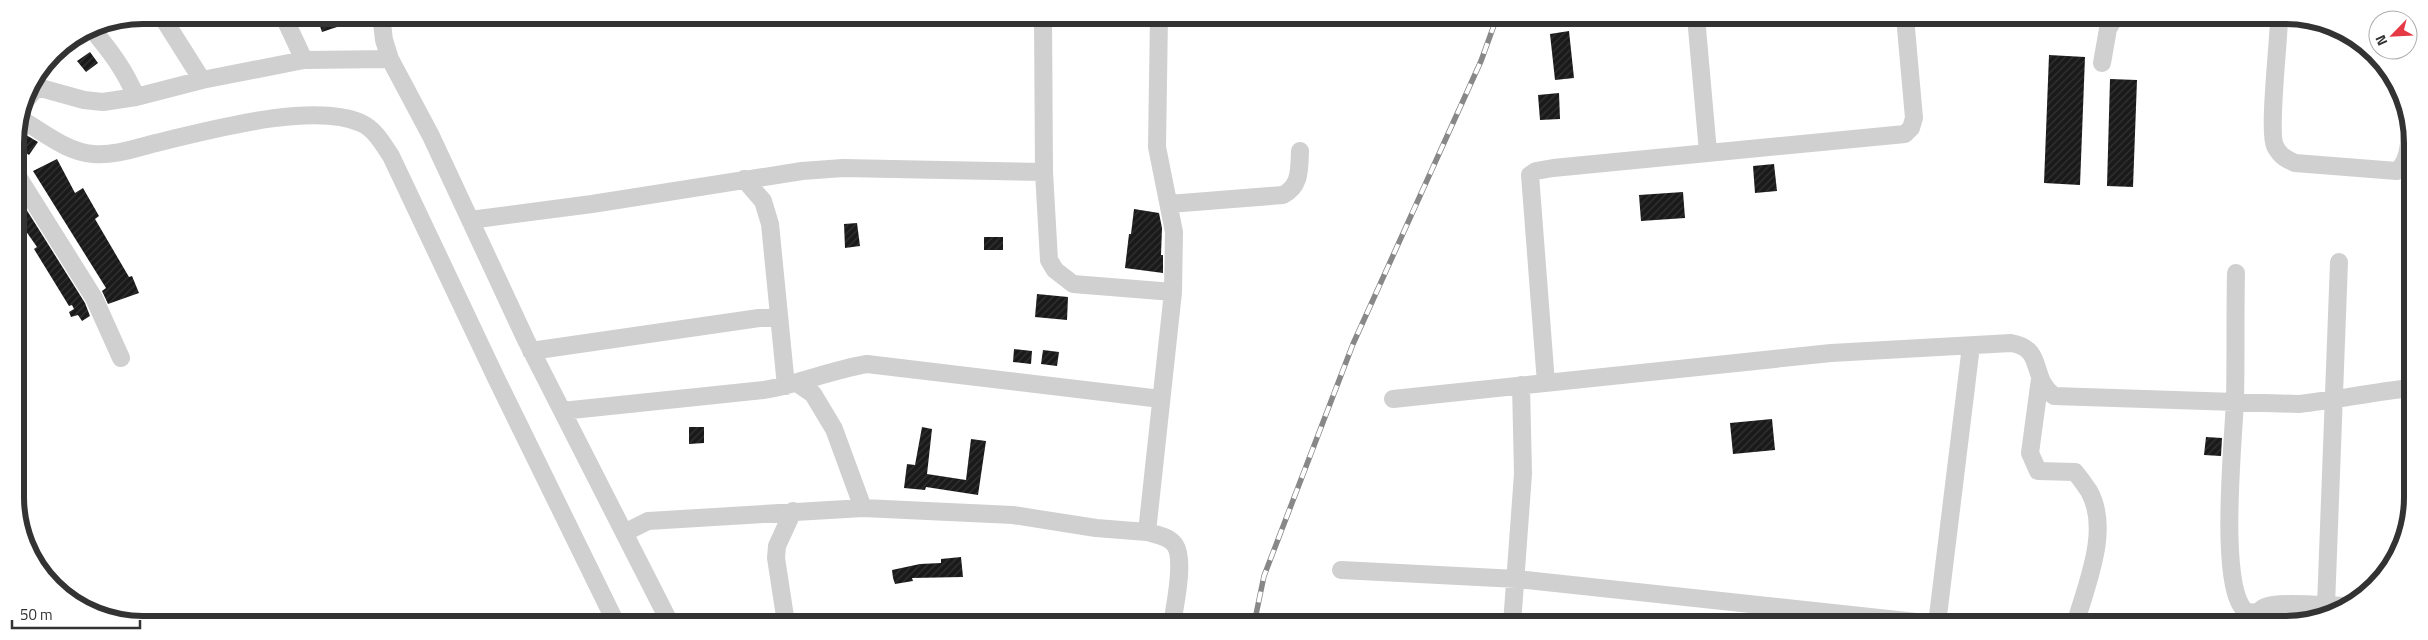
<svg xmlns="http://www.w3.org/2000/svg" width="2428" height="640" font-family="'Titillium Web',sans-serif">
<defs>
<pattern id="building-hatch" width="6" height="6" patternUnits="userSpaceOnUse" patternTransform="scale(1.25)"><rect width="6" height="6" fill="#1a1a1a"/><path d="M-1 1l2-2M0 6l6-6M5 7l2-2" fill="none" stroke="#333"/></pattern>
</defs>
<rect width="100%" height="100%" fill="#fff"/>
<path fill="url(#building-hatch)" d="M316,15H336L340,26L322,32Z
M1569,31L1574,78L1555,80L1550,34Z
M90,52L98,63L86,72L77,61Z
M2049,55L2085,57L2080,185L2044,183Z
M2110,79L2137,80L2133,187L2107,186Z
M1559,93L1560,119L1540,120L1538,95Z
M16,129L38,142L29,155L15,146Z
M57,159L75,193L83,188L99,216L95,219L129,277L132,276L139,293L108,304L102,291L106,288L33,171Z
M1774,164L1777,191L1755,193L1753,166Z
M1683,192L1685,218L1641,221L1639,195Z
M16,193L85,303L90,316L82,321L78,315L71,317L69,312L74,309L72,305L69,306L34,249L37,247L16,217Z
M1134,209L1159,213L1162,228L1161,255H1163V273L1125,268L1129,234H1131Z
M857,223L860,246L845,248L844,224Z
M984,237H1003V250H984Z
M1037,294L1068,297L1067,320L1035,317Z
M1014,349L1032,351L1031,364L1013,362Z
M1043,350L1059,352L1057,366L1041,364Z
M1772,419L1775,450L1733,454L1730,423Z
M689,427H704V443L689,444Z
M922,427L932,429L927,474L966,480L971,439L986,441L978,495L926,487L925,490L904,488L907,464L915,465Z
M2206,437L2222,438L2221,456L2204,455Z
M961,557L963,577L912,578L913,581L895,584L893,578L892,570L920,564L941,563V559Z"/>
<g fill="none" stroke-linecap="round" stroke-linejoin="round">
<path stroke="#d0d0d0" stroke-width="18" d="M161,15L202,80
M283,15L304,60
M381,15L384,40L390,59L431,136L526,340L670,623
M1043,16L1044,172L1049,260L1055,270L1073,284L1173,292
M1696,17L1708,152
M2279,17C2279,41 2268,131 2275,146C2280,156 2286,159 2295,163L2397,171C2411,160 2409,136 2411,119
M90,27C109,49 125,70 136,97
M2102,63L2108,29L2115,17
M22,105L37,87L84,100L103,102L136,97L202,80L304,60L390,59
M19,118C42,131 66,152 93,154C114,156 136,148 156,143C207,131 313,101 361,123C375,129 383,144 391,156L497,380L616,623
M15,172L94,298L121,358
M744,179L763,201L770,224L786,386
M1169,204L1283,195C1301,186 1299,169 1300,151
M470,220L592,204L802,171L843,168L1044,172
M2236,273C2235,315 2236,357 2235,399C2234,436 2217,593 2247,612L2258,613
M531,351L759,318H778
M2040,379L2030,453L2038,471L2075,472C2080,478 2085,485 2089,491C2111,530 2086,585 2075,625
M797,383L813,394L834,429L863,508
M1546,383L1530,175L1536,171L1553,168L1905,134L1911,128L1914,118L1905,17
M1393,399L1831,353L2011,343C2046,349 2029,378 2054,396L2299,404C2336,400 2373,392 2411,388
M562,411L764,390C799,384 831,370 867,364L1161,399
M1147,532C1157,535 1169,536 1175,545C1185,560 1175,605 1172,624
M624,533L648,521L863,508L1013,515L1096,528L1147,532L1173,292L1174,232L1157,147L1159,16
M1341,570L1517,579L1935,624
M2326,606L2339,262
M786,623L776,558L777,546L793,511
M1512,624L1523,474L1521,385
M1937,624L1971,346
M2255,624C2256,617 2258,610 2265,607C2279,601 2330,606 2349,606"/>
<defs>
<path id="rail" d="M1254,624L1264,576L1353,344L1481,61L1497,17"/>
</defs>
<use href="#rail" stroke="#888" stroke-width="5.5"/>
<use href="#rail" stroke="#fff" stroke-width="4" stroke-dasharray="11" stroke-linecap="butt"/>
</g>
<path d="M0 0H2428V640H0ZM143 24H2285A119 119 0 0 1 2404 143V497A119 119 0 0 1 2285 616H143A119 119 0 0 1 24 497V143A119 119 0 0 1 143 24Z" fill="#fff" fill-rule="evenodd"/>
<path fill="none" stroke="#333" stroke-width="6" d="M143 24H2285A119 119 0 0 1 2404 143V497A119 119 0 0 1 2285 616H143A119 119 0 0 1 24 497V143A119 119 0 0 1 143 24Z"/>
<g transform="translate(2393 35) rotate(246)"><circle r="24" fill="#ffffff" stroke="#adadad"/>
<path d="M0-4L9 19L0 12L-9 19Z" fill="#e63946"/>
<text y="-8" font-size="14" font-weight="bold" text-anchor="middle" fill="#333333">N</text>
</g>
<path d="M12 620v8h128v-8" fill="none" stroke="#333333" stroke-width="2.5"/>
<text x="20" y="620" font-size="15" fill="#333333" stroke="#ffffff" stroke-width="4" paint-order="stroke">50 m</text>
</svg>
